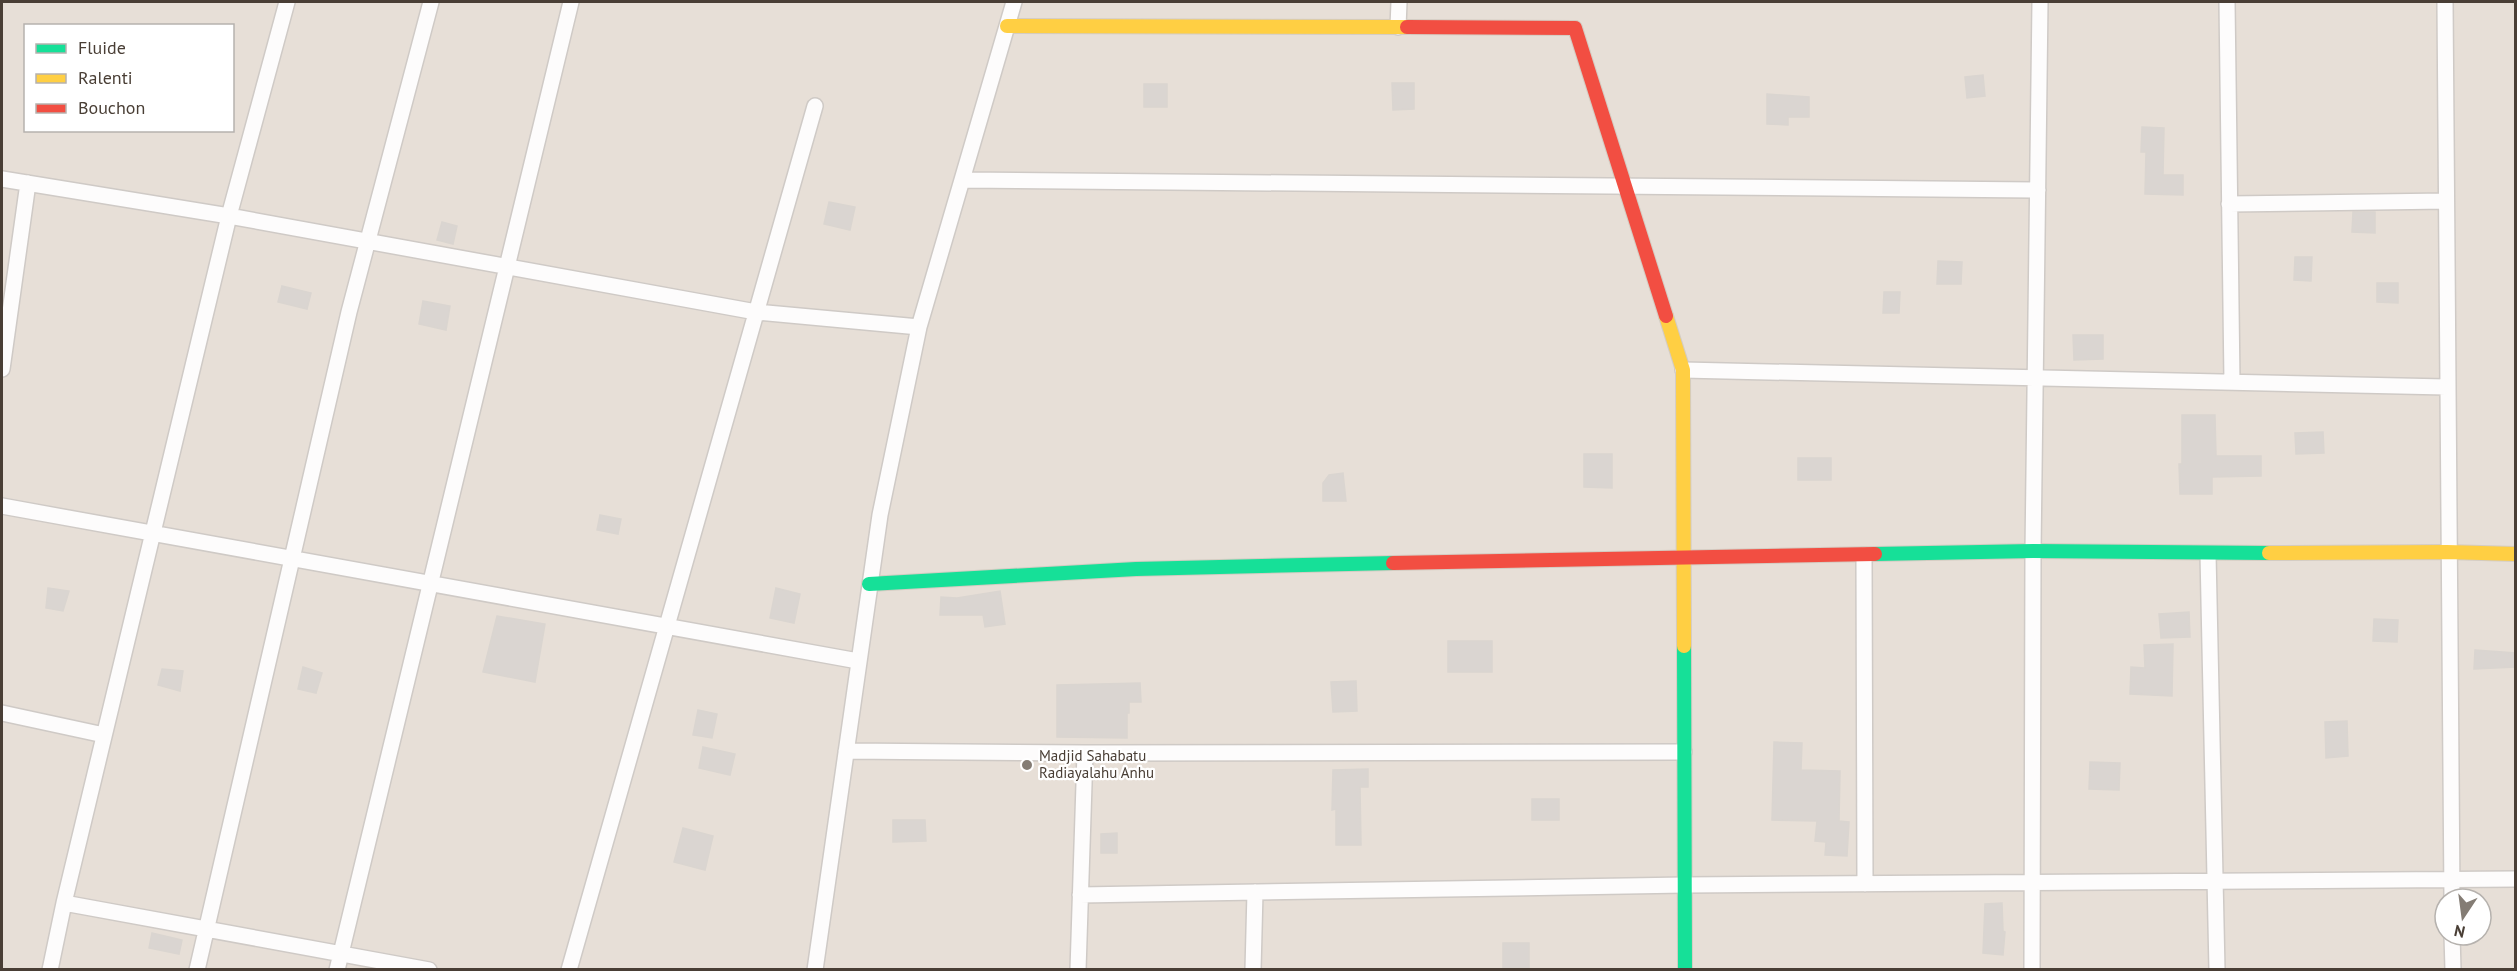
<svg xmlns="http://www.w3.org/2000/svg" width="2517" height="971" font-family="'PT Sans',sans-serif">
<rect width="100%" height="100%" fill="#f2eeea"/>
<path fill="#e7dfd7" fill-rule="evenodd" d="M2,2H2515V969H2ZM26,26H232V130H26ZM2445,899H2481V935H2445Z"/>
<path fill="#dad5d1" stroke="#dad5d0" stroke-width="1.5" d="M1983,75L1985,96L1967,98L1965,77Z
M1392,83H1414V109L1393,110Z
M1144,84H1167V107H1144Z
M1767,94L1809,97V117H1788V125L1767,124Z
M2142,127L2164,128L2163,175H2183V195L2145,194L2146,152H2141Z
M829,202L855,207L850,230L824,224Z
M2353,212H2375V233L2352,232Z
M442,222L457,226L453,244L437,240Z
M2295,257H2312L2311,281L2294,280Z
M1938,261L1962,262L1961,284H1937Z
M2377,283H2398V303L2377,302Z
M282,286L311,293L307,309L278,302Z
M1884,292H1900L1899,313H1883Z
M423,301L450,306L446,330L419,324Z
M2073,335H2103V359L2074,360Z
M2182,415H2215L2216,456H2261V476L2212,477V494H2180L2179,464H2182Z
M2323,432L2324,453L2296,454L2295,433Z
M1584,454H1612V488L1584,487Z
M1798,458H1831V480H1798Z
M1343,473L1346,501H1323V483L1329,475Z
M600,515L621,519L618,534L597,530Z
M48,588L69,591L63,611L46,608Z
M776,588L800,594L794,623L770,618Z
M1000,591L1005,624L985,627L983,615H940L941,597L957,598Z
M2189,612L2190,637L2161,638L2159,614Z
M497,616L545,624L535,682L483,672Z
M2374,619L2398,620L2397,642L2373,641Z
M1448,641H1492V672H1448Z
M2173,644L2172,696L2130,694L2131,667L2145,668L2144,645Z
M2475,650L2516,653V667L2474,669Z
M303,667L322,673L316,693L298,689Z
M162,669L183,671L180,691L158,685Z
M1356,681L1357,711L1333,712L1331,682Z
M1140,683L1141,702H1129V713H1127V738L1057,737V685Z
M698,710L717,714L712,738L693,735Z
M2347,721L2348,756L2326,758L2325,722Z
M1774,742L1802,743L1801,770L1840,771L1839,821L1849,822L1847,856L1825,855L1826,842L1815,841L1817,821L1772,820Z
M703,747L735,754L730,775L699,768Z
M2090,762L2120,763L2119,790L2089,789Z
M1368,769V787H1360L1361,845H1336V809L1332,810L1333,770Z
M1532,799H1559V820H1532Z
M893,820H925L926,841L893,842Z
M683,828L713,836L705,870L674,862Z
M1117,833V853H1101V834Z
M2002,903L2003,931L2005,932L2003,955L1983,953L1985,904Z
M152,933L182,940L179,954L149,948Z
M1503,943H1529V968H1503Z"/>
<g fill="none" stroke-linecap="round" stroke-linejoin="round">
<defs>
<path id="street" d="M2227,2L2232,382
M2445,2L2452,899
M1398,27L1399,2
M2,179L229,216L756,312L919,327
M962,180L2038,190
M2229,204L2446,201
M2,369L28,183
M1683,370L2446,387
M2,506L858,661
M2208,554L2217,970
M1864,555L1865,884
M2,713L104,735
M846,751L1085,753L1684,752
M1080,895L1685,885L2516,879
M64,903L429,970
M2452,935L2453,970
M50,970L64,903L229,216L287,2
M197,970L349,312L431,2
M337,970L571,2
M569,970L815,106
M815,970L880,515L919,327L1014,2
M1078,970L1085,753
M1253,970L1255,892
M2032,970L2033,551L2040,2"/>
<path id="fast" d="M1875,554L2033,551L2269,553
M869,584L1136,569L1393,563
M1684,646L1685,970"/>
<path id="slow" d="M1007,26L1407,27
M1666,316L1683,370L1684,646
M2269,553L2447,552L2516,554"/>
<path id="jam" d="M1407,27L1575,28L1666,316
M1393,563L1875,554"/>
</defs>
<use href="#street" stroke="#cfcac6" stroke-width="18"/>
<use href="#fast" stroke="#d4ccc2" stroke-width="16"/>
<use href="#slow" stroke="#d4ccc2" stroke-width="16"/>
<use href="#jam" stroke="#d4ccc2" stroke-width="16"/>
<use href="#street" stroke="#fdfcfc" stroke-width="15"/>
<use href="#fast" stroke="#16e098" stroke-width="14"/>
<use href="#slow" stroke="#ffcf43" stroke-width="14"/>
<use href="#jam" stroke="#f24e42" stroke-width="14"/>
</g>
<circle fill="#847c74" stroke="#fff" stroke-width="2" cx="1027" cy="765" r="6"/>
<g text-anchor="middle" stroke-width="4.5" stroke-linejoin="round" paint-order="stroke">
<g font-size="15" fill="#493e35" stroke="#fff" text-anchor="start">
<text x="1039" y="761">Madjid Sahabatu<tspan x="1039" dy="17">Radiayalahu Anhu</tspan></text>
</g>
</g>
<rect width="2517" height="971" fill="none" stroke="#493e35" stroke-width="6"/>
<rect x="24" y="24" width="210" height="108" fill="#ffffff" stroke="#b6b2ae" stroke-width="1.5"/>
<rect x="36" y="44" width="30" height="9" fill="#16e098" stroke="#b6b2ae" stroke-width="1.5"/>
<text x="78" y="54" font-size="18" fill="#493e35">Fluide</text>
<rect x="36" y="74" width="30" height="9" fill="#ffcf43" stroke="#b6b2ae" stroke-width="1.5"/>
<text x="78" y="84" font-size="18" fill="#493e35">Ralenti</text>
<rect x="36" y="104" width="30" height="9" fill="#f24e42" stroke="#b6b2ae" stroke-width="1.5"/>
<text x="78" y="114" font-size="18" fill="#493e35">Bouchon</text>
<g transform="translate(2463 917) rotate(193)"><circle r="28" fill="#ffffff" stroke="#b6b2ae" stroke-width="1.5"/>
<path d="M0-4.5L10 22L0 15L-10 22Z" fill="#847c74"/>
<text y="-9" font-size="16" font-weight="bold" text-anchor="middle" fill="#493e35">N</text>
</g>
</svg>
